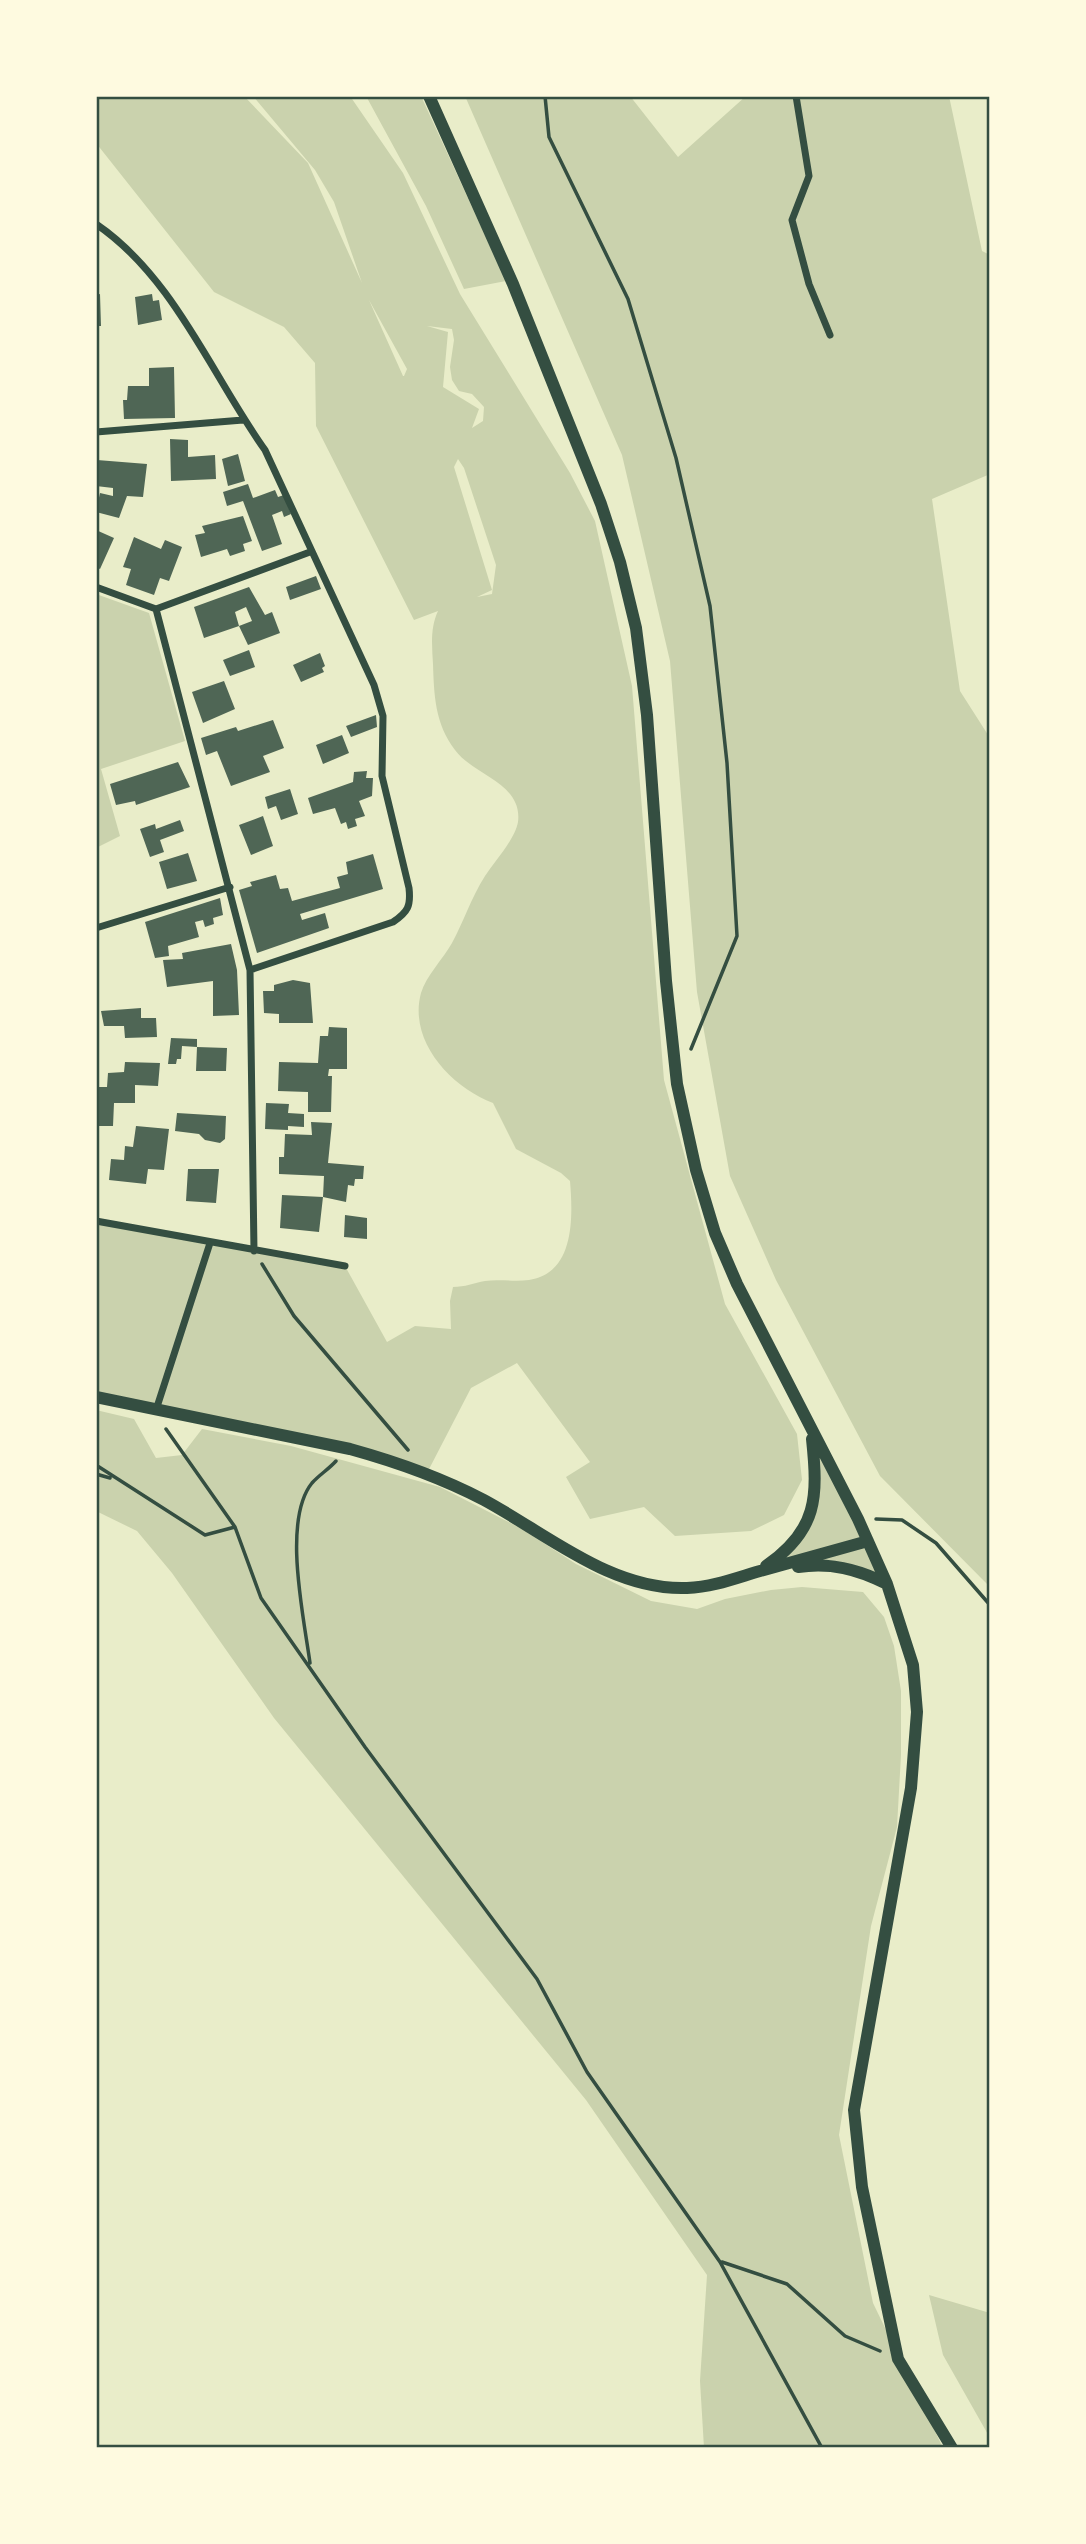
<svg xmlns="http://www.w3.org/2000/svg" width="1086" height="2544" font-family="Helvetica,sans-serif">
<rect width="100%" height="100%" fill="#e9edc9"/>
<path fill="#cad2ad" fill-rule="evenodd" d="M96,96H244L308,163L362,283L334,202L315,170L253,96H350L403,173L460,294L570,473L595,521L632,686L664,1080L725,1304L797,1434L802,1480L784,1515L751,1531L675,1536L644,1507L590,1519L566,1477L590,1462L517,1363L471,1388L427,1473L390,1460L96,1397V1221L345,1266L387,1342L415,1326L451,1329L450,1301L453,1287C465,1287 474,1283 485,1281C499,1279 514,1282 529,1280C575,1273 573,1217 570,1181L561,1173L516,1149L493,1103C451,1087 408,1041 421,993C426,976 443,959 452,943C464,921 471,898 485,876C495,861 515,839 518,822C523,783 473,775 455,750C435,724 434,695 433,664C432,646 430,628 438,611L414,620L316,426L315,363L284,327L214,292L96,143ZM369,300L407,369L404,376H403ZM427,326L452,329L454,340L450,367L452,380L459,391L472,394L484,407L483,421L472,428L479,409L443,387L448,332ZM458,459L464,468L496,565L492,594L477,597L492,590L454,467Z
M366,96H421L506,281L464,289L426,206Z
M465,96H630L678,157L746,96H949L982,251L990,255V474L932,499L960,691L990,738V1587L880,1476L776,1280L730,1176L697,992L670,661L622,455Z
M96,594L149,613L185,741L101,769L120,836L96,848Z
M96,1410L134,1419L156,1458L182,1455L202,1429L291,1446L440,1487L522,1529L576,1564L651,1601L697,1609L725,1599L771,1590L802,1587L863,1592L884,1617L894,1646L901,1691V1755L897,1827L871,1926L839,2135L873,2303L943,2448H704L700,2381L707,2275L586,2100L274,1718L172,1573L137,1531L96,1511Z
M811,1431L887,1584L808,1565L756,1572L808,1519Z
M929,2295L990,2313V2438L943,2355Z"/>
<path fill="#4f6655" d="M100,294L101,326H96V295Z
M152,294L153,301L159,300L162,320L138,325L135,297Z
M174,367L175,418L124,419L123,400H127L128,386H149V368Z
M170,439L188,440V457L215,455L216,479L171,481Z
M238,454L245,481L228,486L222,459Z
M97,460L147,464L143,497L127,496L119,518L96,512L100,493L113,496V488L96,486Z
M248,484L253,498L275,490L278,497L284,495L291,514L284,517L282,511L272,515L282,544L262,551L243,501L227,506L223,492Z
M243,516L252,541L243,544L245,551L230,556L227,549L201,557L195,535L205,533L202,526Z
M96,530L114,538L100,569L96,567Z
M134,537L161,549L165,540L182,547L169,581L160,578L154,595L126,585L131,569L123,567Z
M316,576L321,589L290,600L286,587Z
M249,587L265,615L272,612L280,633L248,645L239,626L252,621L246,607L235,612L239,626L204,638L194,607Z
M249,650L255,667L230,676L223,660Z
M320,653L325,666L322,668L324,672L301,682L293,665Z
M224,681L235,709L203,723L192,692Z
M376,715L377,727L351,737L346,726Z
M273,720L284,748L263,756L270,772L231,786L217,751L206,755L201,738L236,727L238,731Z
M342,735L349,753L323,764L316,745Z
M178,762L190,787L136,805L135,801L116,805L110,784Z
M367,771L366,778H373L372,796L359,801L365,816L355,819L357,826L348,829L346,822L341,824L335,808L313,814L308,798L353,782L354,772Z
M290,789L298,814L281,820L276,806L268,809L265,797Z
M263,816L273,846L251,855L239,825Z
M180,820L184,831L160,840L164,852L150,857L140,829L155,824L156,829Z
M188,853L197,881L167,889L159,862Z
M373,854L383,889L300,914L302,920L325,913L329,928L257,953L239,890L252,886L250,882L276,875L280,889L288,888L292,901L340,888L337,877L348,874L346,862Z
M220,898L223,915L213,918L214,924L205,927L203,920L195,922L199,937L168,946L169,956L155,958L145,922Z
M231,944L237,970L239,1015L213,1016V981L167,987L163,960L183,959L182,953Z
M293,980L310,983L313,1023H279V1014L264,1013L263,991H274V985Z
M141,1008V1018H156L157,1037L125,1038L124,1026H104L101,1011Z
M329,1027L347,1028V1069H329L328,1076H332L331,1112H308V1092L278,1091L279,1062L318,1063L320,1036H328Z
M171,1038L197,1039V1047L182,1046L181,1059H177L176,1064H168Z
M197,1047L227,1048L226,1071H196Z
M125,1062L160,1063L158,1086L135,1085V1103H114L113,1126H96V1087H107L108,1073L124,1072Z
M266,1103L289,1104L288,1113L304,1114V1127L288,1126V1130L265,1129Z
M177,1113L226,1116L225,1139L220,1143L205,1140L199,1134L175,1131Z
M311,1122L332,1123L328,1163L364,1166L363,1179H355L354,1186L348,1185L346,1202L323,1197L324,1176L279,1174V1157H284L285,1134L312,1135Z
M136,1126L169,1129L164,1170L148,1169L146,1184L109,1180L111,1159L124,1160L125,1146L133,1147Z
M188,1169H219L216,1203L186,1201Z
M282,1195L323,1197L319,1232L280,1228Z
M345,1215L367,1218V1239L344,1237Z"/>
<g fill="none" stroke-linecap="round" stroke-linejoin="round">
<path stroke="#344e41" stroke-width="3.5" d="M545,96L549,137L628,299L676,458L710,606L727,763L737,936L691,1049
M262,1264L294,1316L408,1450
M166,1429L235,1527L261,1598L365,1747L537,1979L587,2072L720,2262L822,2448
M96,1465L205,1535L235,1527
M96,1474L110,1478
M876,1519L902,1520L936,1543L990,1605
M310,1663C304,1618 282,1520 312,1483C319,1475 329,1469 336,1461
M722,2262L787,2284L845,2336L880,2351"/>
<path stroke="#344e41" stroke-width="7" d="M796,96L809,176L792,220L809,284L830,335
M96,224C174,277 212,376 265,450L374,685L383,716L382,776L409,888C411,906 408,912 393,922L250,970
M96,432L243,420
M96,587L156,609L310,552
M156,609L250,970L254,1251
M96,928L230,887
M96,1221L345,1266
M156,1410L210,1243"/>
<path stroke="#344e41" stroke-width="12" d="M429,96L513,284L601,504L620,562L636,628L647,715L666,981L677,1084L696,1170L715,1233L737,1284L858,1519L887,1584L913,1665L917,1712L911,1788L854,2110L862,2187L898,2359L952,2448
M96,1397L350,1449C397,1462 442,1478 484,1500C547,1534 612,1591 687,1588C713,1587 736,1578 760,1571C796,1561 832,1551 868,1541
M766,1566C818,1530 818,1497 812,1439
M798,1567C830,1562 858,1569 887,1584"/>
</g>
<rect width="1086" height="2544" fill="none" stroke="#fefae0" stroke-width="196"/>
<rect x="98" y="98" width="890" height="2348" fill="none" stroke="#344e41" stroke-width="2.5"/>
</svg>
